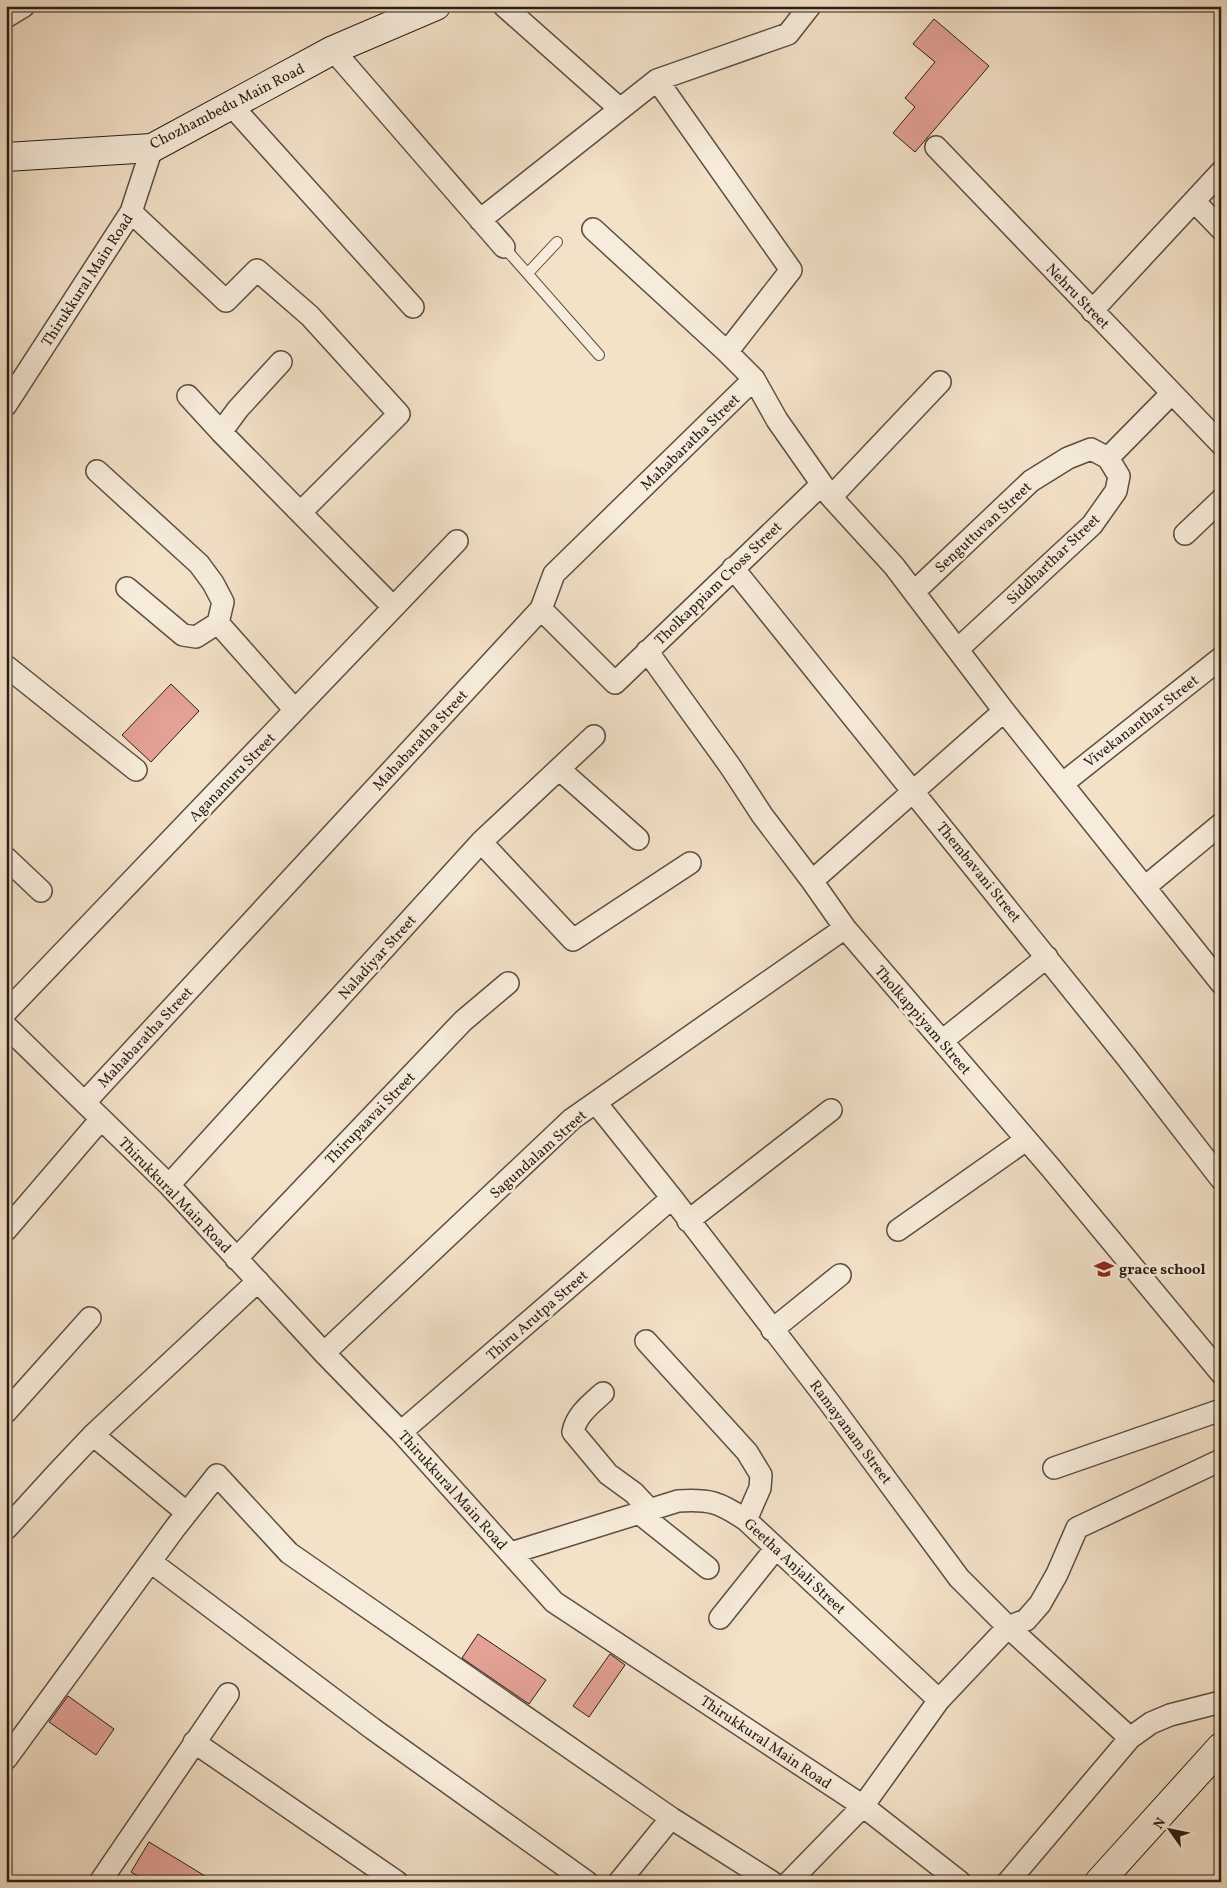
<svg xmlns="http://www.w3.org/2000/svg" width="1227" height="1888" font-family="Vollkorn,serif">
<rect width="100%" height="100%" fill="#f3e1c8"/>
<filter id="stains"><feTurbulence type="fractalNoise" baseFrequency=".004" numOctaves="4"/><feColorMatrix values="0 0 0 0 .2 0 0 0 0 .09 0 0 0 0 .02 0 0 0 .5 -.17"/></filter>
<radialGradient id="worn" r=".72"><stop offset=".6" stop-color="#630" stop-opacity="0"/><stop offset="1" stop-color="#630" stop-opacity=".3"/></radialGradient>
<path fill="#e4a196" stroke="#291e15" d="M934,19L989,66L915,152L893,133L915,107L905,98L935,62L913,44Z
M171,684L199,711L151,762L122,735Z
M478,1634L546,1680L529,1704L462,1658Z
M610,1654L625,1665L589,1717L573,1706Z
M68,1696L114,1729L96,1755L49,1722Z
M149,1842L215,1882H148L131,1872Z"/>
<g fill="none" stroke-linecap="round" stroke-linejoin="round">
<defs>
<path id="lane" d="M504,247L599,355
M528,273L557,242"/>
<path id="street" d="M504,6L620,109
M6,17L24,6
M333,50L504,247
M657,80L791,270L727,352
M231,105L413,307
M936,147L1221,444
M1194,201L1221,229
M131,212L226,301L257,270L310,316L399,414L301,512
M480,220L657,80L788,34L810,6
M593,229L727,352L754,379L777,420L831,497L894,566L1004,711L1221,983
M1092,311L1221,172
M188,396L221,432L238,409L281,362
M6,405L131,212L152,148
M221,432L393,607
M97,471L199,564L213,583L223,602L218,623
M831,497L940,382
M1185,534L1221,500
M733,568L1128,1059L1221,1179
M127,588L183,635L196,637L218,623L295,710
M915,591L1031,481L1068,458L1091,449L1108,458
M541,609L615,683L822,484
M958,649L1092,525L1116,491L1119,476L1108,458L1172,393
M647,651L730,766L762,815L812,881L845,928L1050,1167L1221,1373
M6,666L136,770
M559,769L638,839
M1062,784L1221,658
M481,842L573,940L690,863
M6,858L41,891
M812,881L1004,711
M1145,887L1221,824
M6,1012L457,541
M6,1026L169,1185L324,1353L401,1432L554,1602L863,1806L960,1882
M942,1041L1047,957
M85,1102L541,609L554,574L754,379
M596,1103L672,1198L829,1402L959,1578L1008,1627L1130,1738
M169,1185L481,842L594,736
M688,1221L831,1110
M6,1230L101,1119
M898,1230L1026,1140
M236,1259L463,1021L508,983
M772,1330L840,1275
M646,1341L747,1452L761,1475L760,1488L746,1520
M324,1353L572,1119L845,928
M603,1393C591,1404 576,1415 573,1432L608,1474L634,1493L649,1509
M6,1412L90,1318
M401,1432L672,1198
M93,1435L187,1513
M1054,1468L1221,1410
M639,1513L708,1568
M6,1529L57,1473L93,1435L258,1281
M511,1553L678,1501C710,1499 719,1502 746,1520L939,1700
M151,1562L373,1729L587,1882
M720,1618L776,1548
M194,1742L397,1882
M6,1759L175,1528L217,1475L289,1553L671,1818L772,1882
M100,1882L228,1694
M619,1882L671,1818
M789,1882L863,1806L939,1700L1008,1627L1026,1620L1040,1604L1057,1574L1077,1528L1221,1460
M1008,1882L1130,1738L1151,1723L1170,1715L1217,1703"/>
<path id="secondary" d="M6,157L152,148L333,50L436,6
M1099,1882L1221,1747"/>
</defs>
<use href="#lane" stroke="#5c4f42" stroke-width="12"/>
<use href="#street" stroke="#5c4f42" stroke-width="24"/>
<use href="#secondary" stroke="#291e15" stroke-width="30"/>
<use href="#lane" stroke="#f7ecdb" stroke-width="10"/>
<use href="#street" stroke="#f7ecdb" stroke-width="21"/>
<use href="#secondary" stroke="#f7ecdb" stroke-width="28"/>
</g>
<defs>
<symbol id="school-bare" viewBox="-9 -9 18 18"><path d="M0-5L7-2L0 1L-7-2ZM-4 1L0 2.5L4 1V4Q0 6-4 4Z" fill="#8f2418" stroke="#f7ecdb" stroke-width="2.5" paint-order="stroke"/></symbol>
</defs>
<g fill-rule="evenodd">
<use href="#school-bare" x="1090" y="1255" width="28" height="28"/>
</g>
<g text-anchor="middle" stroke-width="5" stroke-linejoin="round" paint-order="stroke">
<g font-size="15" fill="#291e15" stroke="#f7ecdb">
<text transform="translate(227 106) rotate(-27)" y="5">Chozhambedu Main Road</text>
<text transform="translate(87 280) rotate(-57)" y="5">Thirukkural Main Road</text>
<text transform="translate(1078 296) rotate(46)" y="5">Nehru Street</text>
<text transform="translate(690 442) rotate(-44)" y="5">Mahabaratha Street</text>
<text transform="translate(983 527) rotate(-43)" y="5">Senguttuvan Street</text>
<text transform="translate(1053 559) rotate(-44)" y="5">Siddharthar Street</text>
<text transform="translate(718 583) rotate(-44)" y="5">Tholkappiam Cross Street</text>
<text transform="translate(1141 721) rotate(-38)" y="5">Vivekananthar Street</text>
<text transform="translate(420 740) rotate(-47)" y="5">Mahabaratha Street</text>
<text transform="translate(232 777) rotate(-46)" y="5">Agananuru Street</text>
<text transform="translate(979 872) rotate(51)" y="5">Thembavani Street</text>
<text transform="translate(377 957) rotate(-48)" y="5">Naladiyar Street</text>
<text transform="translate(923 1020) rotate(49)" y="5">Tholkappiyam Street</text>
<text transform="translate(145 1037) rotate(-47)" y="5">Mahabaratha Street</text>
<text transform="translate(370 1118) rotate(-46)" y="5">Thirupaavai Street</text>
<text transform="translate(538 1154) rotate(-42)" y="5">Sagundalam Street</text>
<text transform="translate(175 1195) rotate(46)" y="5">Thirukkural Main Road</text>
<text transform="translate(537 1315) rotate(-41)" y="5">Thiru Arutpa Street</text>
<text transform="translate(851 1432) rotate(53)" y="5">Ramayanam Street</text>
<text transform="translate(453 1490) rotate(48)" y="5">Thirukkural Main Road</text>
<text transform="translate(795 1566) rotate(43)" y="5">Geetha Anjali Street</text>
<text transform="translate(766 1742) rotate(34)" y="5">Thirukkural Main Road</text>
</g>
<g font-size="15" font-weight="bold" fill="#291e15" stroke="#f7ecdb" text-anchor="start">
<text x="1119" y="1274">grace school</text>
</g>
</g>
<rect width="1227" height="1888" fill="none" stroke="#f3e1c8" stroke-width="25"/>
<rect x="8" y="8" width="1212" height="1873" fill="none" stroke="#291e15" stroke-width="2.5"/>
<rect x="12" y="12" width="1202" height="1863" fill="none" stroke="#291e15"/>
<g transform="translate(1170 1830) rotate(303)" stroke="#f7ecdb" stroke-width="4" paint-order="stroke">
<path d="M0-4L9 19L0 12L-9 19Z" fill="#291e15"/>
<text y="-8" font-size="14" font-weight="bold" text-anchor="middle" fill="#291e15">N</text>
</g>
<rect width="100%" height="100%" filter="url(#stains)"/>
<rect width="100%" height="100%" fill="url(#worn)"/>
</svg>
